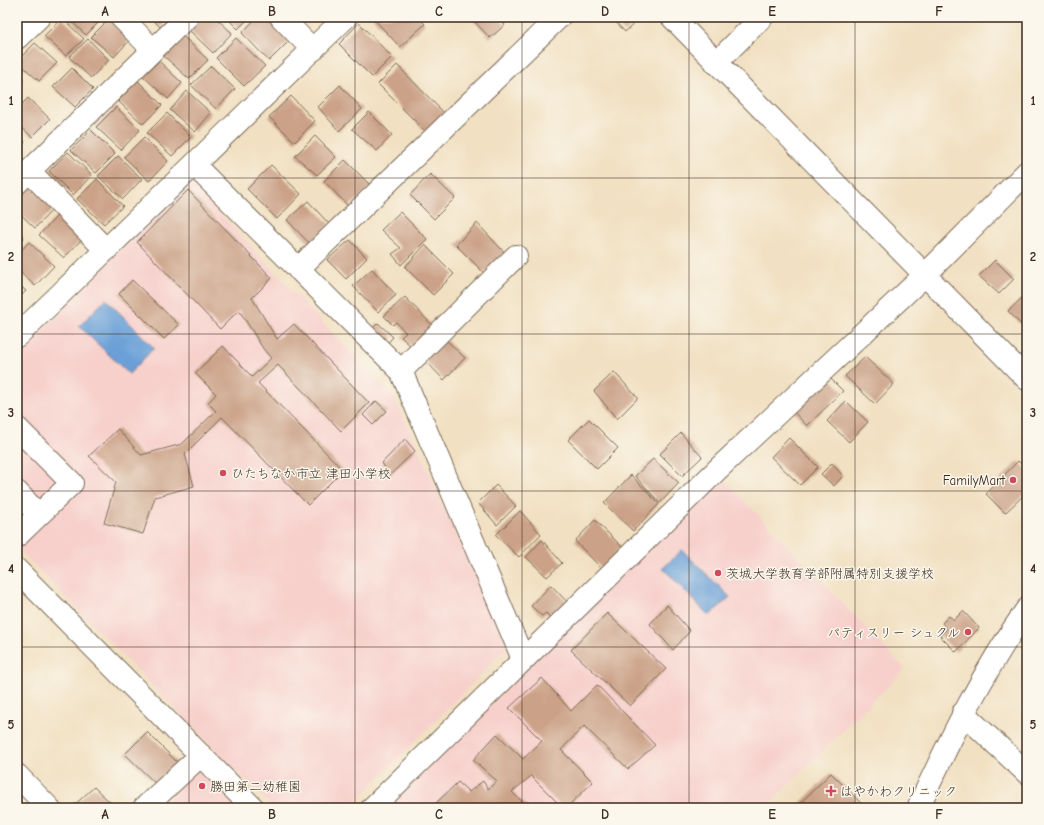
<svg xmlns="http://www.w3.org/2000/svg" width="1044" height="825" font-family="'Comic Neue','Klee One',sans-serif">
<rect width="100%" height="100%" fill="#fbf7ec"/>
<filter id="ink" filterUnits="userSpaceOnUse"><feTurbulence type="fractalNoise" baseFrequency=".025" numOctaves="2"/><feDisplacementMap in="SourceGraphic" scale="8" xChannelSelector="R" yChannelSelector="G"/><feConvolveMatrix kernelMatrix="1 2 1 2 8 2 1 2 1" color-interpolation-filters="sRGB"/></filter>
<filter id="wash" filterUnits="userSpaceOnUse"><feTurbulence type="fractalNoise" baseFrequency=".012" numOctaves="4" result="noise"/><feDisplacementMap in="SourceGraphic" scale="16" xChannelSelector="R" yChannelSelector="G"/><feGaussianBlur stdDeviation="0.9" result="paint"/><feColorMatrix in="noise" values="0 0 0 0 0 0 0 0 0 0 0 0 0 0 0 0 0 1.4 0 .05"/><feComposite in="paint" operator="in"/></filter>
<g filter="url(#wash)">
<rect width="100%" height="100%" fill="#f1e0c1"/>
<path fill="#f7d0cc" d="M189,181L395,399L508,647L349,808H273L17,548V357Z
M722,477L905,669L765,808H384Z
M202,764L245,808H158Z"/>
<path fill="#6aa0d7" stroke="#52657a" d="M106,299L154,348L129,374L79,326Z
M682,550L730,597L709,616L663,568Z"/>
<g id="blocks">
<path fill="#cba187" d="M67,17H104L86,35Z
M150,17H171L160,27Z
M200,17H215L232,33L213,53L188,29Z
M226,17H250L238,29Z
M257,17H266L290,40L269,61L242,33Z
M372,17H418L425,24L400,47Z
M470,17H498L505,25L490,38Z
M611,17H641L625,32Z
M62,18L84,39L66,56L44,36Z
M110,18L131,39L114,57L91,37Z
M359,23L392,57L372,77L339,44Z
M183,36L208,60L189,79L164,56Z
M236,38L265,66L244,86L216,58Z
M88,39L109,60L91,78L69,57Z
M35,43L57,63L39,81L17,61Z
M159,61L182,83L168,99L143,76Z
M397,65L445,114L427,133L378,84Z
M211,66L235,89L216,109L191,85Z
M72,68L93,89L75,107L53,87Z
M17,74L23,80L17,87Z
M138,81L162,105L143,124L118,101Z
M340,85L362,109L339,131L318,107Z
M187,91L211,113L195,132L170,110Z
M291,96L315,121L295,142L269,117Z
M28,98L50,119L32,137L17,123V109Z
M116,107L140,130L121,150L96,127Z
M369,112L392,135L377,151L352,129Z
M167,113L191,137L172,156L147,133Z
M91,130L115,154L96,173L71,150Z
M17,135L25,142L17,150Z
M315,136L336,157L317,175L295,156Z
M144,137L168,161L149,181L124,157Z
M68,152L92,175L73,195L49,171Z
M118,156L142,179L123,199L98,176Z
M345,160L371,186L349,207L324,181Z
M271,165L301,194L277,219L247,189Z
M430,174L455,198L434,219L410,195Z
M97,179L123,206L104,224L77,199Z
M29,185L54,208L35,228L17,211V197Z
M188,190L272,278L252,298L277,339L294,324L369,403L341,431L278,365L258,383L343,470L308,505L222,417L185,454L194,486L155,497L143,534L104,523L116,482L89,456L118,429L141,455L182,444L216,411L208,403L216,394L195,373L223,346L252,377L271,358L264,350L239,310L220,329L137,242Z
M308,201L329,224L310,244L287,220Z
M400,212L427,239L401,265L392,254L401,248L381,230Z
M58,215L83,238L64,258L39,235Z
M477,223L505,253L484,273L456,245Z
M17,231L24,238L17,245Z
M350,240L367,258L346,279L327,260Z
M29,242L54,266L35,286L17,269V255Z
M425,245L454,274L433,295L405,267Z
M995,260L1014,279L999,294L979,276Z
M372,269L396,295L378,312L353,286Z
M132,280L179,325L164,339L119,294Z
M17,283L26,291L17,300Z
M405,297L433,326L412,347L401,337L406,333L396,322L393,325L384,316Z
M1023,297L1027,301V331L1008,311Z
M378,323L393,337L384,347L369,332Z
M443,337L465,358L444,380L422,357Z
M865,357L894,384L875,404L845,376Z
M614,372L638,398L617,419L594,391Z
M828,376L843,391L807,426L792,410Z
M376,401L387,411L373,425L363,415Z
M846,401L868,422L849,442L827,421Z
M589,419L618,448L597,469L568,440Z
M681,433L702,457L682,476L660,454Z
M789,438L818,467L800,485L771,457Z
M405,439L415,451L390,475L382,463Z
M653,459L679,483L660,503L635,476Z
M1018,461L1027,470V492L1005,513L986,494Z
M832,463L843,476L834,486L821,474Z
M631,475L659,504L633,531L604,503Z
M496,485L516,506L497,525L478,503Z
M520,511L541,534L519,557L496,535Z
M595,520L624,549L603,570L575,541Z
M542,540L562,563L547,577L526,557Z
M551,585L571,606L555,622L546,613L542,616L531,606Z
M667,605L690,631L673,650L650,624Z
M963,611L979,628L956,652L940,636L947,629L942,623L949,616L954,620Z
M607,613L666,669L630,706L571,650Z
M542,678L571,711L597,685L655,745L628,769L584,726L561,750L593,782L566,808H563L531,776L512,792L529,808H435L433,806L458,782L469,792L483,781L488,789L497,781L473,760L497,734L523,759L542,741L509,708Z
M147,732L179,764L158,786L125,754Z
M831,773L866,808H795Z
M94,787L116,808H71Z"/>
</g>
</g>
<g filter="url(#ink)">
<use href="#blocks" fill-opacity="0" stroke="#7b6a57" stroke-width="1"/>
<g fill="none" stroke-linecap="round" stroke-linejoin="round">
<defs>
<path id="minor" d="M121,17L153,50
M281,17L313,50
M672,17L1027,379
M17,38L39,17
M716,63L762,17
M194,165L401,371L523,659
M29,171L106,250
M17,183L187,17
M298,269L559,17
M17,336L346,17
M401,371L516,256
M17,428L72,483L17,536
M17,492L39,515
M17,570L253,808
M963,713L1027,773
M17,775L49,808
M144,808L201,755
M372,808L719,468L925,275L1027,172
M918,808C951,737 982,673 1027,609"/>
</defs>
<use href="#minor" stroke="#7b6a57" stroke-width="24"/>
<use href="#minor" stroke="#fff" stroke-width="22"/>
</g>
</g>
<path fill="none" stroke="#3b2a1e" stroke-width="1" stroke-opacity="0.55" d="M189,17V808M355,17V808M522,17V808M689,17V808M855,17V808M17,178H1027M17,334H1027M17,491H1027M17,647H1027"/>
<g fill="#d1495b" stroke="#fbf7ec" stroke-width="1.5">
<circle cx="223" cy="473" r="4"/>
<circle cx="1013" cy="480" r="4"/>
<circle cx="718" cy="573" r="4"/>
<circle cx="968" cy="632" r="4"/>
<circle cx="202" cy="786" r="4"/>
<path d="M829 785h4v4h4v4h-4v4h-4v-4h-4v-4h4z"/>
</g>
<g text-anchor="middle" stroke-width="3" stroke-linejoin="round" paint-order="stroke">
<g font-size="13" fill="#3b2a1e" stroke="#fbf7ec" text-anchor="start">
<text x="231" y="478">ひたちなか市立 津田小学校</text>
<text x="1005" y="485" text-anchor="end">FamilyMart</text>
<text x="726" y="578">茨城大学教育学部附属特別支援学校</text>
<text x="960" y="637" text-anchor="end">パティスリー シュクル</text>
<text x="210" y="791">勝田第二幼稚園</text>
<text x="840" y="796">はやかわクリニック</text>
</g>
</g>
<rect width="1044" height="825" fill="none" stroke="#fbf7ec" stroke-width="44"/>
<rect x="22" y="22" width="1000" height="781" fill="none" stroke="#3b2a1e" stroke-width="1.5"/>
<g font-size="13" text-anchor="middle" font-weight="bold" fill="#3b2a1e">
<text x="105" y="16">A</text>
<text x="272" y="16">B</text>
<text x="439" y="16">C</text>
<text x="605" y="16">D</text>
<text x="772" y="16">E</text>
<text x="939" y="16">F</text>
<text x="11" y="105">1</text>
<text x="1033" y="105">1</text>
<text x="11" y="261">2</text>
<text x="1033" y="261">2</text>
<text x="11" y="417">3</text>
<text x="1033" y="417">3</text>
<text x="11" y="573">4</text>
<text x="1033" y="573">4</text>
<text x="11" y="729">5</text>
<text x="1033" y="729">5</text>
<text x="105" y="819">A</text>
<text x="272" y="819">B</text>
<text x="439" y="819">C</text>
<text x="605" y="819">D</text>
<text x="772" y="819">E</text>
<text x="939" y="819">F</text>
</g>
</svg>
